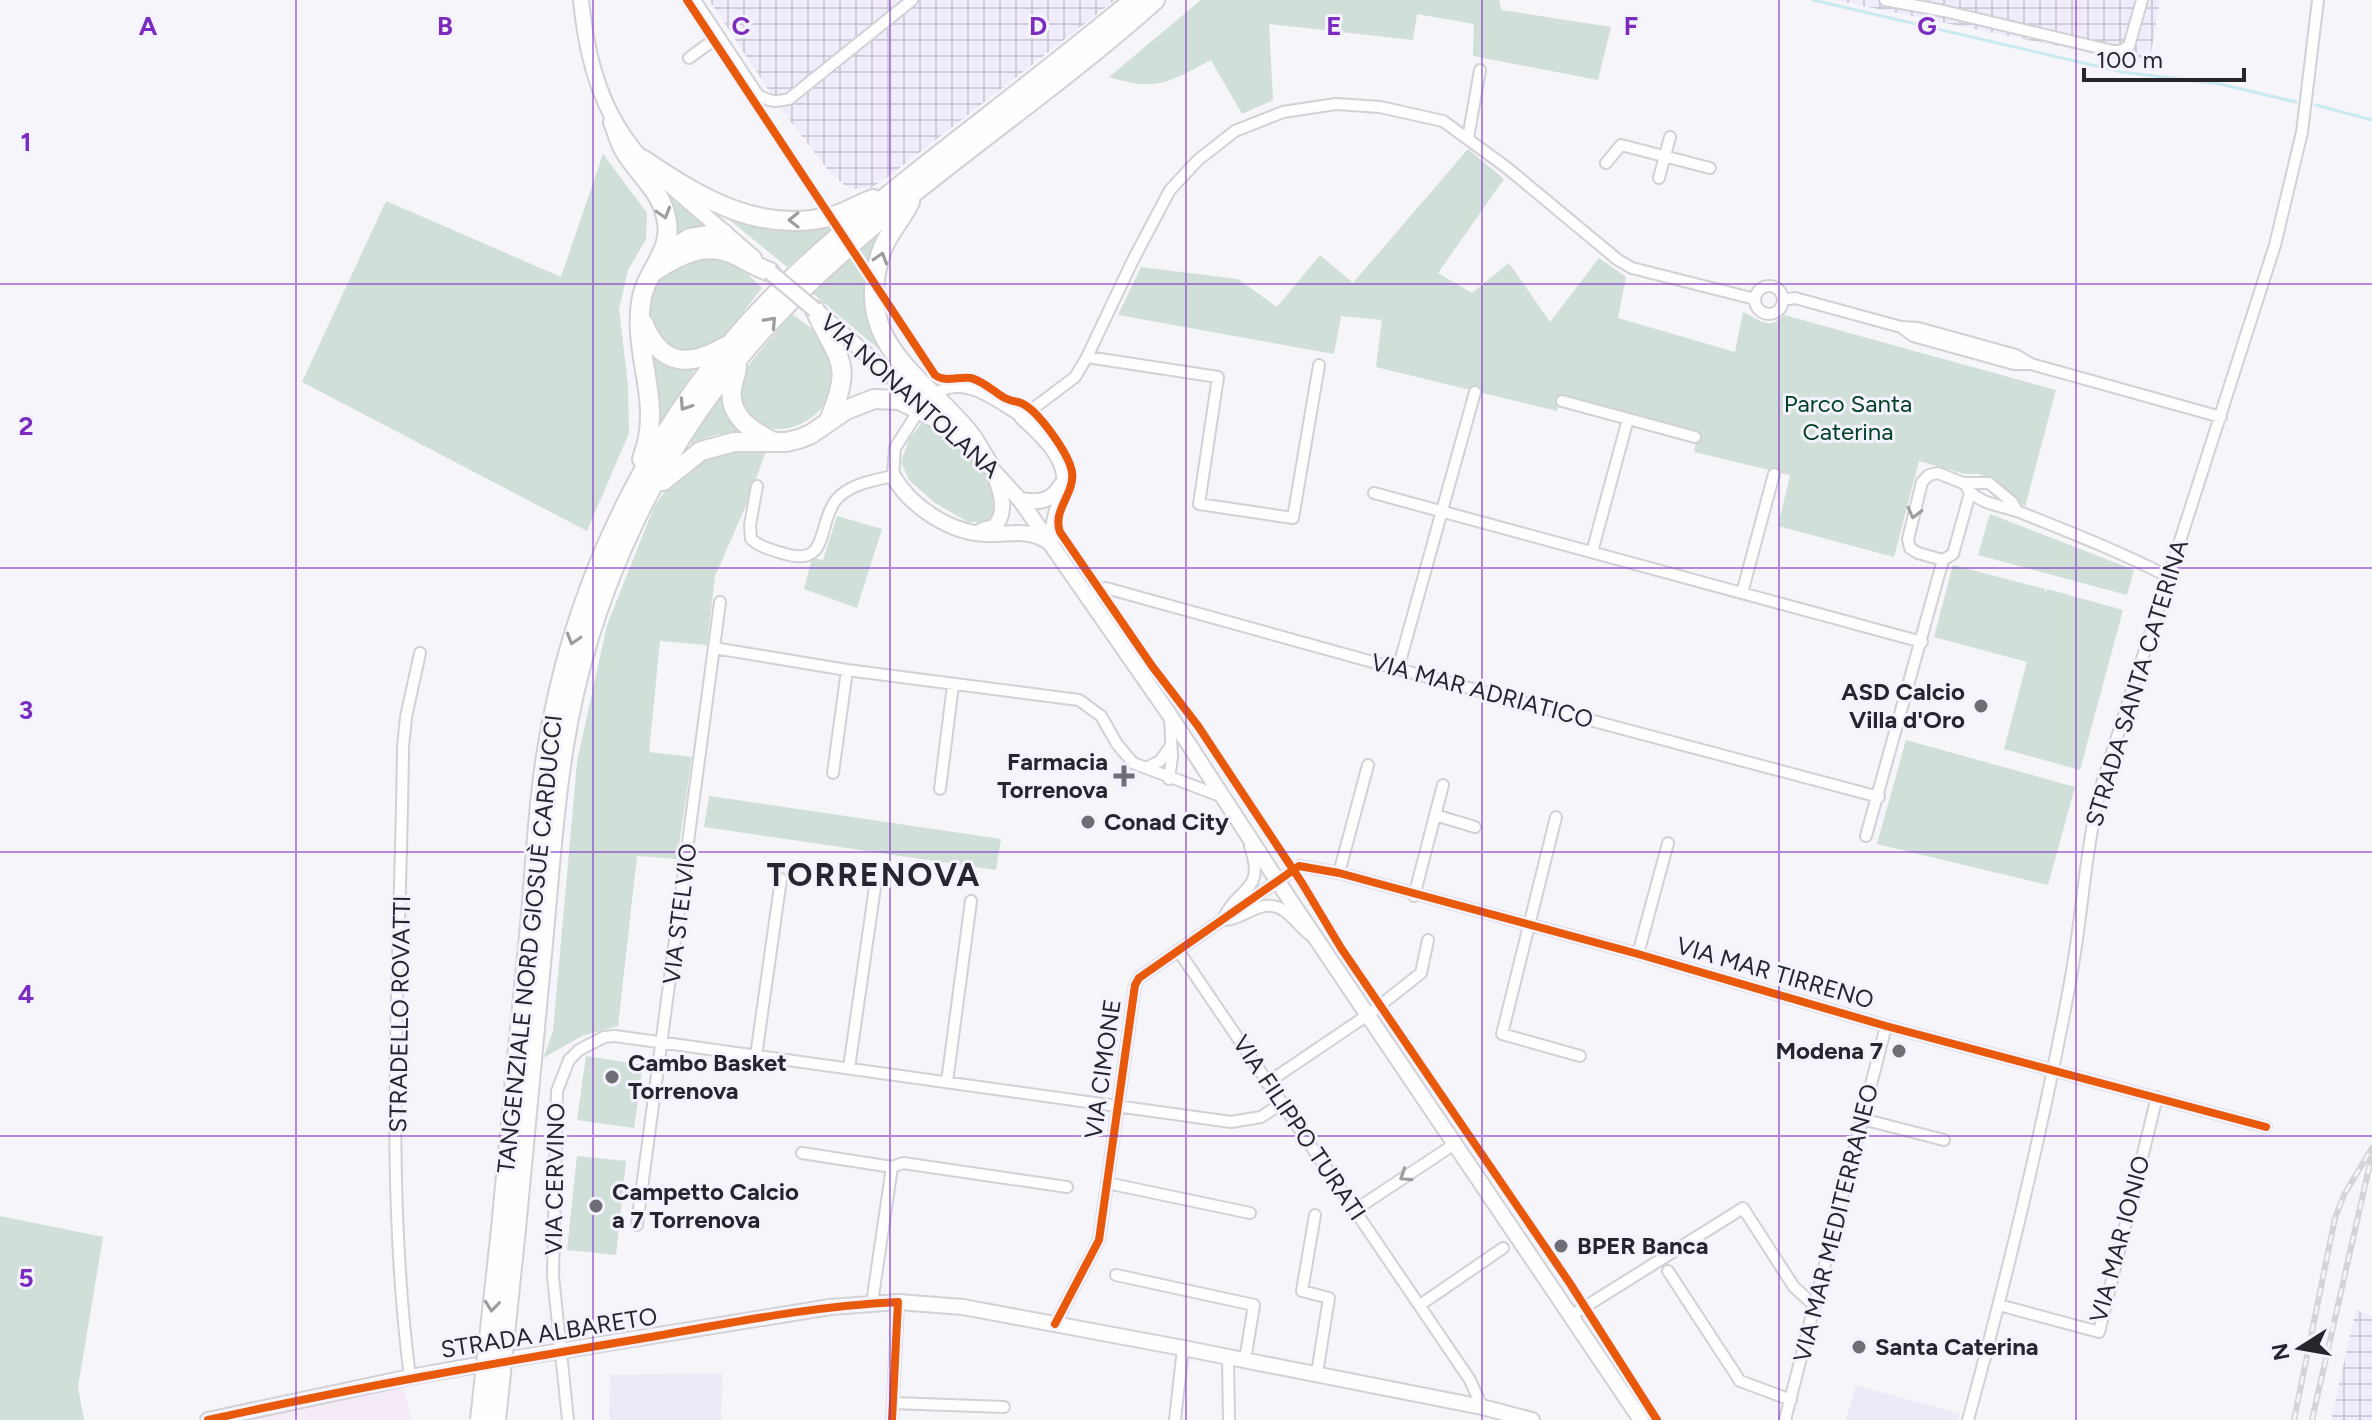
<svg xmlns="http://www.w3.org/2000/svg" width="2372" height="1420" font-family="Figtree,sans-serif">
<defs>
<pattern id="industrial-grid" width="8" height="8" patternUnits="userSpaceOnUse" patternTransform="scale(2)"><rect width="8" height="8" fill="#f1ecfb"/><path d="M0 4h8M4 0v8" fill="none" stroke="#cfcad7"/></pattern>
</defs>
<rect width="100%" height="100%" fill="#f5f5fa"/>
<path fill="#f5ebf7" d="M403,1384L411,1420H228Z"/>
<path fill="url(#industrial-grid)" d="M709,0H1115L888,177L871,188L850,189L832,175L781,109Z
M1834,0H2160L2149,65Z
M2356,1310L2372,1316V1420H2331Z"/>
<path fill="#eceaf7" d="M722,1373L721,1420H609L610,1375Z
M1856,1385L1960,1414L1958,1420H1846Z"/>
<path fill="#d0dfd7" d="M1201,0H1499L1501,10L1611,27L1598,80L1473,56L1474,24L1417,14L1413,40L1269,24L1273,100L1242,114L1211,60C1168,82 1158,92 1109,77Z
M1468,149L1504,179L1438,273L1472,293L1509,263L1550,322L1599,258L1626,277L1618,318L1735,352L1743,312C1758,318 1768,332 1784,315L2056,390L2025,507L1995,480L1978,474H1965L1919,461L1894,557L1778,526L1790,475L1694,452L1698,433L1561,396L1557,411L1376,367L1382,320L1341,316L1334,354L1118,315L1141,267L1238,279L1277,307L1320,255L1353,283Z
M603,154L647,213L646,239L628,270L619,309L628,386L629,433L587,531L302,382L386,201L561,277Z
M665,193L703,225L672,238Z
M709,203L729,214L855,210L787,267Z
M888,221L869,291L895,363L810,291Z
M680,258H731L762,288C749,303 730,333 714,343C670,373 629,313 660,272C665,266 674,262 680,258Z
M792,314C804,323 820,333 829,346C862,397 781,460 746,412C741,404 736,393 739,383C745,365 778,330 792,314Z
M645,335L699,363L658,427Z
M726,387L750,433C726,431 710,435 688,445Z
M924,420C947,438 990,466 998,495C1000,500 998,509 998,514L986,522H968L935,503L909,480L901,462L909,439Z
M768,446L745,508L715,576L707,645L660,641L649,752L692,757L677,859L637,856L618,1026L582,1036L543,1058L553,1032L577,762L607,625L654,507L676,474L706,454Z
M1990,514L2134,570L2127,595L1978,555Z
M837,516L882,529L857,608L804,589L812,558L823,560Z
M1953,565L2045,589V593L2047,589L2123,610L2080,770L2004,749L2027,662L1934,637Z
M1906,740L2075,787L2048,885L1877,844Z
M709,796L1001,839L996,870L704,827Z
M586,1056L643,1065L634,1128L577,1120Z
M577,1156L626,1161L616,1255L567,1250Z
M0,1216L103,1237L78,1387L84,1420H0Z"/>
<g fill="none" stroke-linecap="round" stroke-linejoin="round">
<path stroke="#cae9f0" stroke-width="3" d="M1813,0L2122,72L2220,84L2296,102
M2316,105L2372,120"/>
<defs>
<path id="street" d="M695,0L758,95C769,102 776,102 789,99L912,0
M1885,0L1944,11L2113,51H2120L2129,46L2142,0
M689,58L719,36
M1468,138L1480,70
M1606,163L1621,145L1710,168
M1659,178L1670,137
M1755 300a14 14 0 1 1 28 0a14 14 0 1 1-28 0Z
M1783,300L1795,298L1901,327L1918,328L2016,355L2031,364L2221,417
M1901,327L1913,336L2014,364H2029
M1087,357L1218,377L1199,504L1293,518L1319,365
M935,394C965,374 995,401 1022,417L1075,377L1087,357L1133,260L1170,190L1198,160L1235,131L1283,112L1336,104L1380,107L1443,121L1506,167L1618,260L1632,268L1755,299
M1562,401L1695,437
M757,486L750,525L751,539C761,548 773,550 785,554C830,567 817,524 836,500C849,484 875,480 893,476L895,448L914,418
M1967,488C1981,506 2003,505 2022,513C2072,533 2121,552 2169,577
M1374,493L1922,642
M1970,493L1953,554L1943,560L1918,553L1910,548L1908,539L1922,482L1929,475L1938,473L1963,483H1989L2012,502L2017,511
M1592,552L1628,419
M1742,593L1774,474
M1088,596L1106,588L1398,669L1879,797
M714,648L847,670L1079,700L1101,716L1117,744L1133,763L1223,797
M1398,669L1475,392
M1146,768L1160,761L1170,747
M833,773L847,670
M1169,779L1172,757L1170,717
M940,789L953,685
M1435,815L1475,827
M1556,817L1502,1034L1580,1056
M1866,836L1943,560
M1339,873L1368,765
M1414,896L1443,785
M1225,915C1242,884 1265,891 1250,846
M1224,920C1242,919 1250,908 1265,906C1289,903 1297,929 1316,939
M1178,950L1470,1380L1482,1407
M1638,954L1668,843
M756,1056L781,879
M849,1068L875,887
M947,1082L971,901
M1267,1083L1369,1014L1421,973L1428,940
M1862,1119L1944,1140
M802,1153L892,1167
M1107,1183L1250,1213
M1355,1210L1456,1143
M1315,1215L1302,1291L1329,1298L1317,1373
M637,1225L720,602
M1668,1271L1740,1381L1791,1400
M1116,1275L1254,1305L1245,1360
M872,1303L892,1167L903,1163L1067,1187
M1420,1305L1503,1248
M1999,1305L2099,1332L2157,1097
M1572,1315L1743,1208L1794,1287L1815,1306
M1055,1324L1099,1240L1135,985L1139,978L1299,866L1339,873L1638,954L1886,1026L2266,1127
M1228,1357L1229,1420
M410,1377C383,1170 401,956 403,747L406,717L420,653
M893,1403L1004,1407
M568,1420L553,1276L557,1091L569,1060L579,1050L604,1037L615,1036L1231,1122L1261,1117L1282,1103
M892,1420L898,1302
M1175,1420L1183,1348
M1785,1420L1886,1026
M1968,1420C2007,1277 2042,1133 2069,988C2082,922 2084,857 2100,790L2275,245L2302,132L2318,0"/>
<path id="secondary" d="M581,0C587,62 603,121 649,166
M664,180L754,258
M818,312L968,443L1020,500L1169,714L1288,897L1641,1420
M1022,417C1043,436 1072,462 1063,493C1057,510 1052,524 1051,543
M893,476C910,506 950,533 986,534C1008,535 1027,528 1047,541
M1020,500C1038,503 1051,502 1061,485
M982,530L994,527C1008,512 1001,493 995,476
M208,1420L410,1377L517,1358L830,1307L898,1302L963,1307L1183,1348L1482,1407L1532,1420"/>
<path id="highway" d="M613,122C617,131 619,142 624,150C638,174 660,189 666,217C675,251 645,271 641,302C633,359 664,402 642,459
M642,159C700,198 760,235 833,216C847,212 859,204 873,199
M910,202C902,219 888,233 882,250C850,342 919,373 968,432C976,441 981,453 988,463
M666,253L690,238L723,233
M655,271C679,255 706,241 735,255C747,261 757,267 770,272
M815,310C838,361 854,361 829,420
M644,324C661,367 690,367 726,346
M737,364C737,374 733,380 732,389C728,416 752,431 772,441
M663,481L701,451L734,442H786L799,439L811,434L846,410L874,399L899,400L947,424
M501,1229C510,1131 519,1034 529,936C536,863 538,788 553,717C584,562 660,412 771,299C818,251 869,211 921,169C992,113 1064,58 1134,0
M516,1229C525,1134 534,1038 543,943C549,879 553,815 563,752C587,593 661,438 771,321C886,199 1031,111 1155,0"/>
</defs>
<use href="#street" stroke="#d1d1d6" stroke-width="14"/>
<use href="#secondary" stroke="#d1d1d6" stroke-width="18"/>
<use href="#highway" stroke="#d1d1d6" stroke-width="22"/>
<use href="#street" stroke="#fefefe" stroke-width="10"/>
<use href="#secondary" stroke="#fefefe" stroke-width="14"/>
<use href="#highway" stroke="#fefefe" stroke-width="18"/>
<defs>
<path id="rail" d="M2294,1420L2335,1218L2344,1195L2372,1148
M2312,1420L2371,1159"/>
</defs>
<use href="#rail" stroke="#d4d3d5" stroke-width="6"/>
<use href="#rail" stroke="#f4f2fd" stroke-width="3" stroke-dasharray="9" stroke-linecap="butt"/>
<defs>
<path id="secondary-bridge" d="M770,272L815,310"/>
<path id="highway-bridge" d="M480,1420L501,1229
M496,1420L516,1229"/>
</defs>
<use href="#secondary-bridge" stroke="#d1d1d6" stroke-width="18" stroke-linecap="butt"/>
<use href="#highway-bridge" stroke="#d1d1d6" stroke-width="22" stroke-linecap="butt"/>
<use href="#secondary-bridge" stroke="#fefefe" stroke-width="14"/>
<use href="#highway-bridge" stroke="#fefefe" stroke-width="18"/>
<defs>
<path id="cycleway" d="M687,0L935,375C945,383 959,376 971,378C983,381 993,391 1003,397C1009,401 1015,401 1021,403C1038,410 1069,454 1072,472C1075,494 1052,510 1060,532L1152,666L1198,726L1302,883L1341,948L1569,1282L1657,1420
M1055,1324L1099,1240L1135,985L1139,978L1299,866L1339,873L1638,954L1886,1026L2266,1127
M208,1420C351,1388 495,1363 639,1339C725,1324 811,1306 898,1302L892,1420"/>
</defs>
<use href="#cycleway" stroke="#f4f2fd" stroke-width="13"/>
<use href="#cycleway" stroke="#e8590c" stroke-width="8"/>
</g>
<defs><path id="oneway-chevron" d="M-2-3.5L2.5 0L-2 3.5" fill="none" stroke-width="1.6" stroke-linecap="round" stroke-linejoin="round" transform="scale(2)"/></defs>
<g stroke="#9d9da0">
<use href="#oneway-chevron" transform="translate(664 213) rotate(73)"/>
<use href="#oneway-chevron" transform="translate(794 220) rotate(179)"/>
<use href="#oneway-chevron" transform="translate(881 258) rotate(-73)"/>
<use href="#oneway-chevron" transform="translate(771 322) rotate(-47)"/>
<use href="#oneway-chevron" transform="translate(685 405) rotate(124)"/>
<use href="#oneway-chevron" transform="translate(1914 513) rotate(104)"/>
<use href="#oneway-chevron" transform="translate(573 639) rotate(107)"/>
<use href="#oneway-chevron" transform="translate(1405 1176) rotate(147)"/>
<use href="#oneway-chevron" transform="translate(492 1306) rotate(96)"/>
</g>
<path fill="none" stroke="#7b2cbf" stroke-width="2" stroke-opacity="0.55" d="M296,0V1420M593,0V1420M890,0V1420M1186,0V1420M1482,0V1420M1779,0V1420M2076,0V1420M0,284H2372M0,568H2372M0,852H2372M0,1136H2372"/>
<g fill="#6f6e75" stroke="#f4f2fd" stroke-width="3">
<circle cx="1981" cy="706" r="8"/>
<path d="M1120 764h8v8h8v8h-8v8h-8v-8h-8v-8h8z"/>
<circle cx="1088" cy="822" r="8"/>
<circle cx="1899" cy="1051" r="8"/>
<circle cx="612" cy="1077" r="8"/>
<circle cx="596" cy="1206" r="8"/>
<circle cx="1561" cy="1246" r="8"/>
<circle cx="1859" cy="1347" r="8"/>
</g>
<g text-anchor="middle" stroke-width="6" stroke-linejoin="round" paint-order="stroke">
<g font-size="24" fill="#27262d" stroke="#f4f2fd">
<text transform="translate(910 396) rotate(42)" y="8">VIA NONANTOLANA</text>
<text transform="translate(2137 683) rotate(-73)" y="8">STRADA SANTA CATERINA</text>
<text transform="translate(1482 691) rotate(15)" y="8">VIA MAR ADRIATICO</text>
<text transform="translate(680 914) rotate(-83)" y="8">VIA STELVIO</text>
<text transform="translate(530 944) rotate(-84)" y="8">TANGENZIALE NORD GIOSUÈ CARDUCCI</text>
<text transform="translate(1775 973) rotate(16)" y="8">VIA MAR TIRRENO</text>
<text transform="translate(400 1014) rotate(-89)" y="8">STRADELLO ROVATTI</text>
<text transform="translate(1103 1069) rotate(-82)" y="8">VIA CIMONE</text>
<text transform="translate(1299 1128) rotate(56)" y="8">VIA FILIPPO TURATI</text>
<text transform="translate(555 1179) rotate(-89)" y="8">VIA CERVINO</text>
<text transform="translate(1836 1223) rotate(-76)" y="8">VIA MAR MEDITERRANEO</text>
<text transform="translate(2120 1239) rotate(-75)" y="8">VIA MAR IONIO</text>
<text transform="translate(549 1333) rotate(-9)" y="8">STRADA ALBARETO</text>
</g>
<g font-size="24" fill="#024125" stroke="#f4f2fd">
<text x="1848" y="412">Parco Santa<tspan x="1848" dy="28">Caterina</tspan></text>
</g>
<g font-size="24" font-weight="bold" fill="#27262d" stroke="#f4f2fd" text-anchor="start">
<text x="1965" y="700" text-anchor="end">ASD Calcio<tspan x="1965" dy="28">Villa d'Oro</tspan></text>
<text x="1108" y="770" text-anchor="end">Farmacia<tspan x="1108" dy="28">Torrenova</tspan></text>
<text x="1104" y="830">Conad City</text>
<text x="1883" y="1059" text-anchor="end">Modena 7</text>
<text x="628" y="1071">Cambo Basket<tspan x="628" dy="28">Torrenova</tspan></text>
<text x="612" y="1200">Campetto Calcio<tspan x="612" dy="28">a 7 Torrenova</tspan></text>
<text x="1577" y="1254">BPER Banca</text>
<text x="1875" y="1355">Santa Caterina</text>
</g>
<g font-size="32" font-weight="bold" letter-spacing="2" fill="#27262d" stroke="#f4f2fd">
<text x="874" y="886">TORRENOVA</text>
</g>
</g>
<g font-size="26" text-anchor="middle" font-weight="bold" fill="#7b2cbf" stroke="#f4f2fd" stroke-width="6" stroke-linejoin="round" paint-order="stroke">
<text x="148" y="35">A</text>
<text x="445" y="35">B</text>
<text x="741" y="35">C</text>
<text x="1038" y="35">D</text>
<text x="1334" y="35">E</text>
<text x="1631" y="35">F</text>
<text x="1927" y="35">G</text>
<text x="26" y="151">1</text>
<text x="26" y="435">2</text>
<text x="26" y="719">3</text>
<text x="26" y="1003">4</text>
<text x="26" y="1287">5</text>
</g>
<g transform="translate(2300 1348) rotate(259)" stroke="#f4f2fd" stroke-width="6" paint-order="stroke">
<path d="M0-6L14 30L0 20L-14 30Z" fill="#27262d"/>
<text y="-12" font-size="22" font-weight="bold" text-anchor="middle" fill="#27262d">N</text>
</g>
<path d="M2084 68v12h160v-12" fill="none" stroke="#27262d" stroke-width="4"/>
<text x="2096" y="68" font-size="24" fill="#27262d" stroke="#f4f2fd" stroke-width="6" paint-order="stroke">100 m</text>
</svg>
